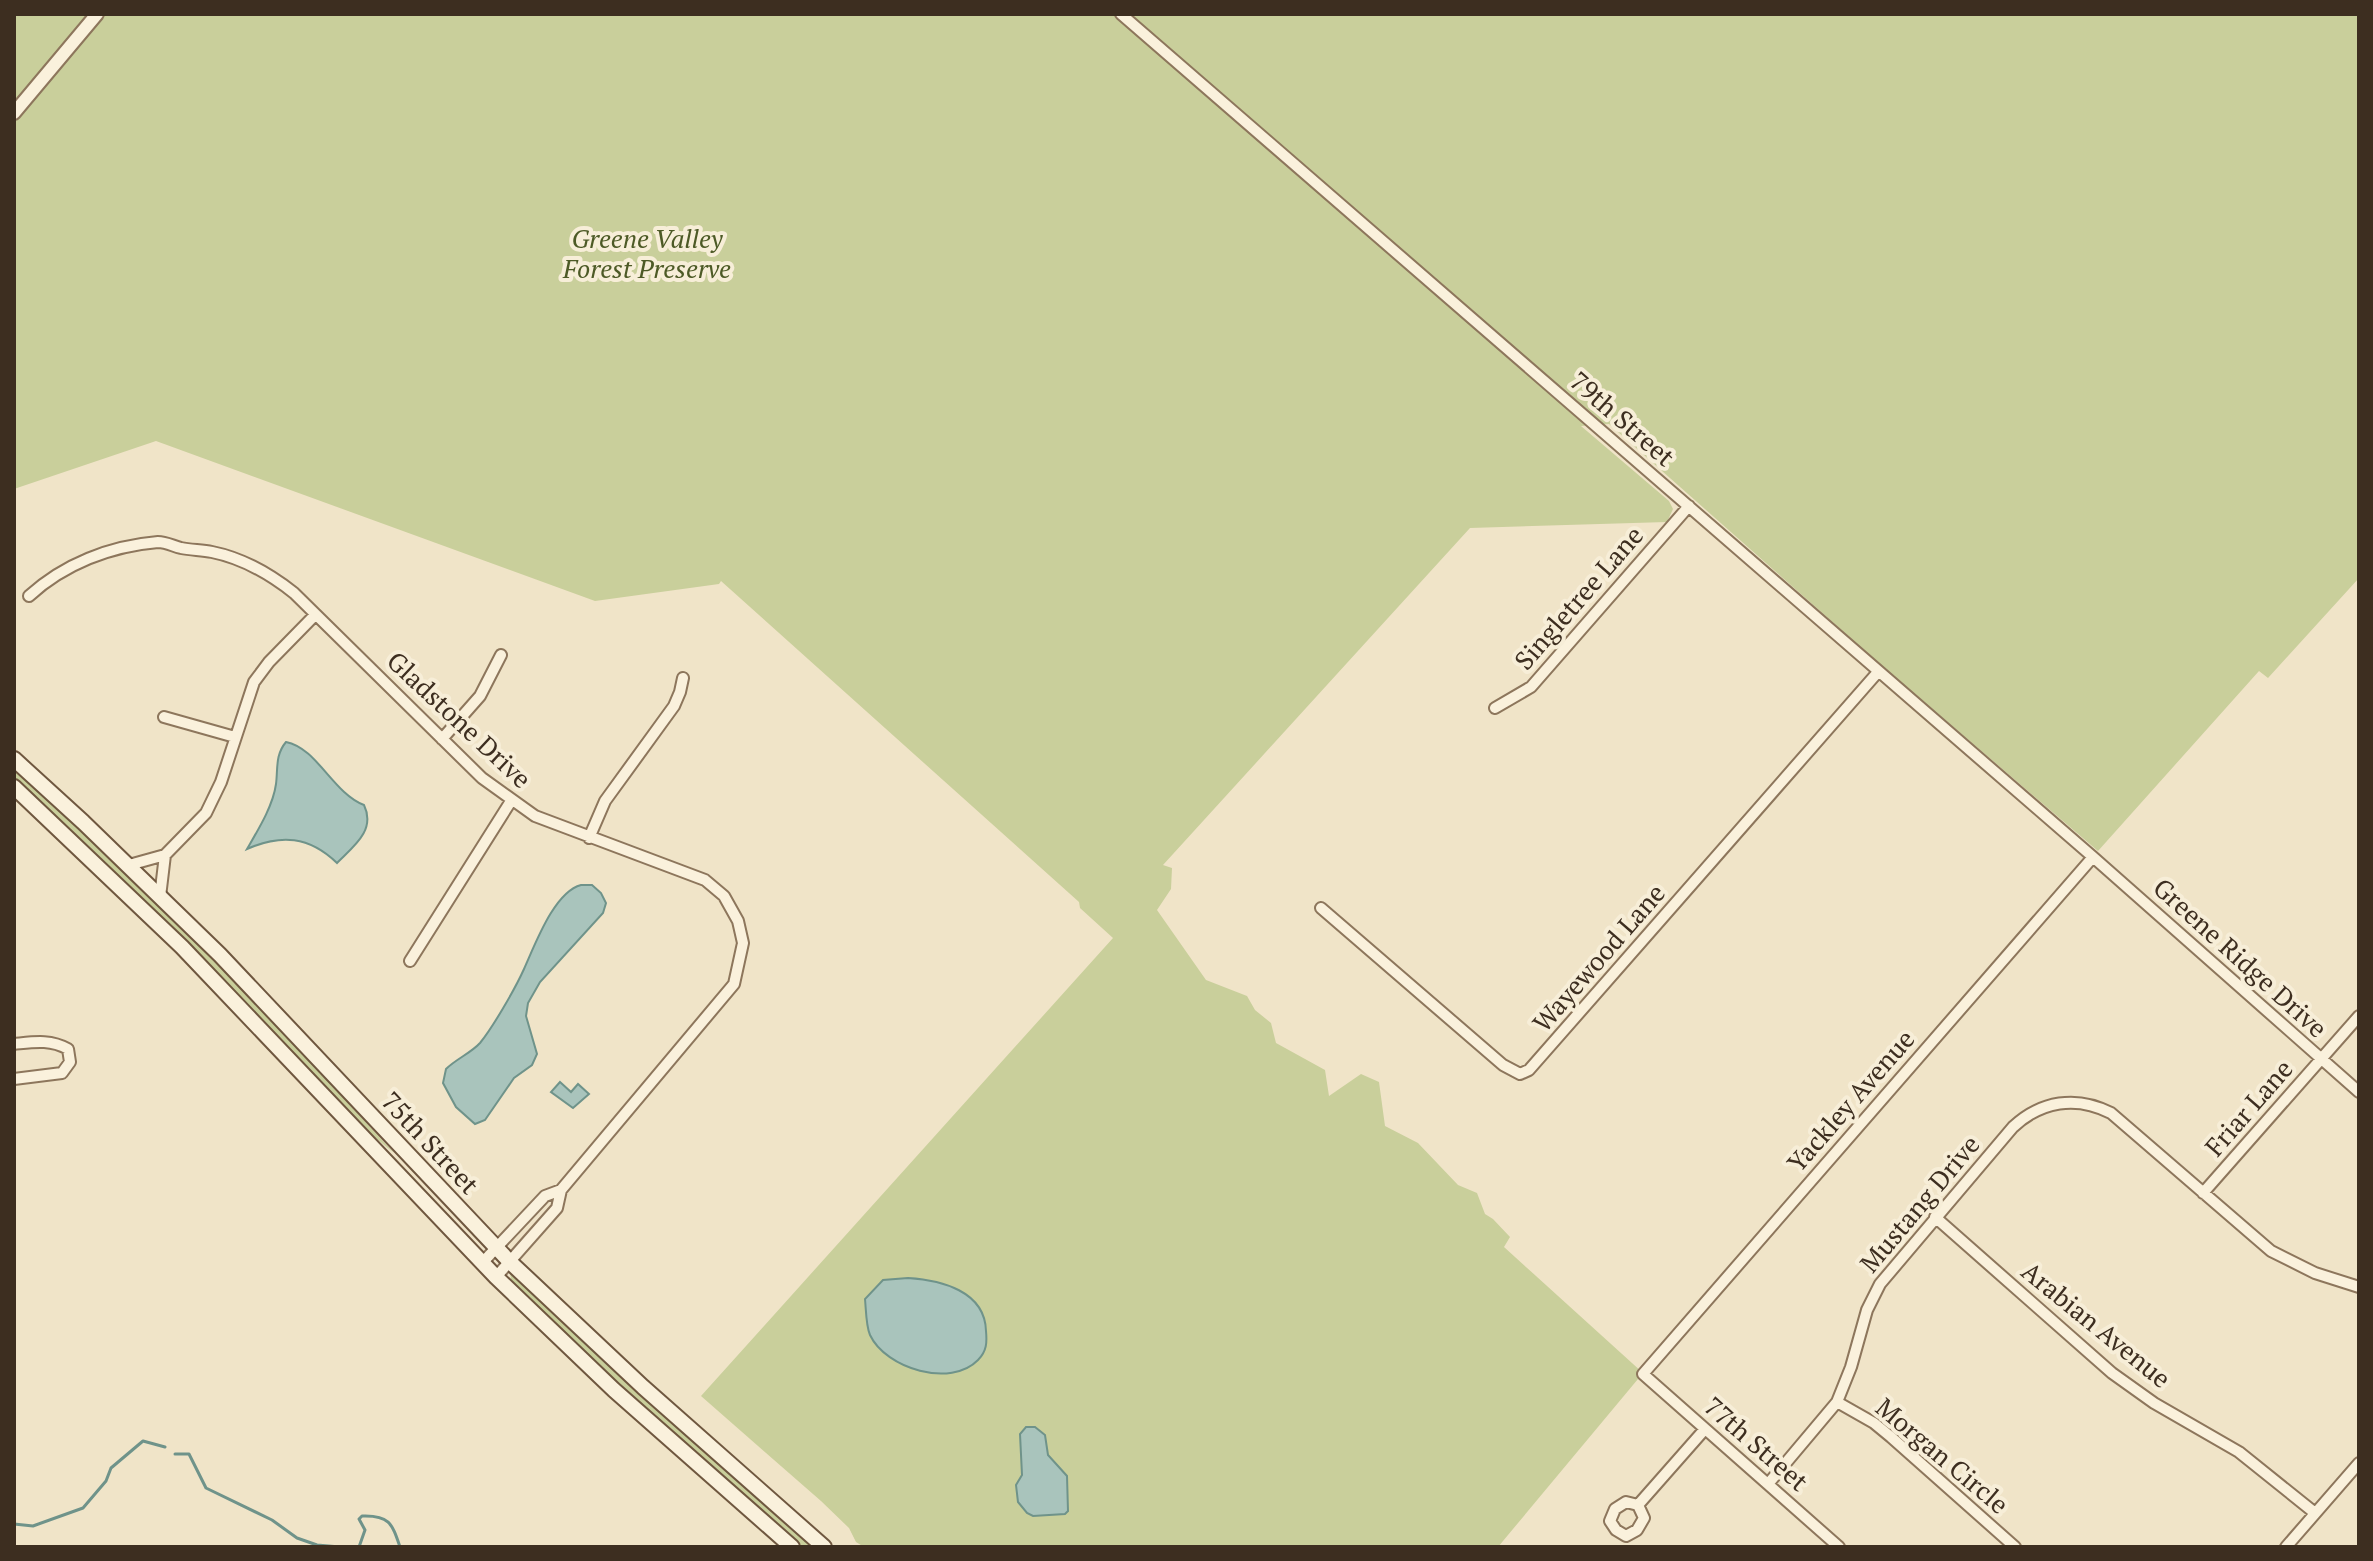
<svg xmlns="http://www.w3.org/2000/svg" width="2373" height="1561" font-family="'PT Serif',serif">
<rect width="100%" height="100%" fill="#f0e4c8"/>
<path fill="#c9cf9b" d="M14,14H2359V578L2268,678L2259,671L2098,851L1881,665L1609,424L1581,426L1669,501L1673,509L1667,522L1470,528L1163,865L1172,868L1171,889L1157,910L1206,980L1247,996L1255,1010L1271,1023L1276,1043L1325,1070L1329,1096L1361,1074L1379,1082L1385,1126L1418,1143L1458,1185L1477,1193L1485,1214L1493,1219L1510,1237L1504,1247L1643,1373L1498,1547H864L856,1542L849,1528L821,1501L701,1396L1113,938L1080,908L1079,902L721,581L719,584L595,601L156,441L14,489Z
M14,769C151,886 272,1020 394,1153C337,1107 289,1046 237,993C165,918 91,847 14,777Z
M510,1273L626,1382L813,1547H803L617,1383L520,1290L511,1279Z"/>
<path fill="#a9c4bc" stroke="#6f938a" stroke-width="2" d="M286,742C317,748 333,793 364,805C376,830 354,846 337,863C309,836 281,834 247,849C258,830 273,806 276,784C278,769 275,755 286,742Z
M581,885H592L601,893L606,903L603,913L540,982L528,1003L526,1016L537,1054L532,1065L514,1078L485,1120L475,1124L456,1107L443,1083L446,1069C456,1059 471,1053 480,1043C493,1027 515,989 524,969C535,945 554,892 581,885Z
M560,1082L571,1092L578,1084L589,1094L573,1108L551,1092Z
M908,1278C941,1280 985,1291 986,1331C987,1342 987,1351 978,1360C951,1388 886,1369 870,1335C866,1326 866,1309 865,1299L883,1280Z
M1026,1427H1035L1045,1435L1048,1455L1067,1476L1068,1511L1065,1514L1033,1516L1027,1513L1018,1502L1016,1485L1022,1475L1020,1434Z"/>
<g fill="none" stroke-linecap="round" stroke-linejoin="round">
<path stroke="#6f938a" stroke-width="3" d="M175,1454H189L206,1488L272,1520L297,1538L317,1545L340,1547
M14,1524L33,1526L83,1508L106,1481L111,1468L143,1441L165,1447
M359,1547L365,1530L359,1519L362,1516C389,1515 392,1523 400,1547"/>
<defs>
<path id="minor" d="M1121,14L2093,857L2359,1092
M29,596C64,564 110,546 158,542C166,542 173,546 181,548C191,550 202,550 212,552C242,558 270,574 294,593L482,778L535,816L705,880L724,896L738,921L743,943L734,984L561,1190L557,1208L496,1277
M1495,708L1531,687L1689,506
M164,717L235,737
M442,739L480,696L501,655
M589,838L605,801L674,706L680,692L683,678
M129,865L165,855L206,813L221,782L254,682L269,662L315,615
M160,897L165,855
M1321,908L1503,1065L1520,1074L1529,1070L1878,672
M410,961L511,801
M14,1044C34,1042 50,1039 68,1049L70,1062L62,1073L14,1079
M2203,1193L2359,1016
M1935,1217L2112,1373L2154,1403L2239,1452L2315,1513
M482,1263L545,1196L561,1190
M1837,1402L1874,1423L1891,1437L2015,1547
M1768,1484L1837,1402L1851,1367L1867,1310L1880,1284L2013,1127C2041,1101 2076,1095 2111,1113L2271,1251L2315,1273L2359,1287
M1638,1505L1626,1502L1615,1509L1610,1521L1616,1530L1626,1536L1637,1530L1644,1518L1638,1505L1705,1429
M1839,1547L1643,1374L2093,857
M2286,1547L2359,1463"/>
<path id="tertiary" d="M14,113L97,14"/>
<path id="secondary" d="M14,759L83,822L220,955L510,1262L643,1387L824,1547
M14,787L182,947L496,1277L614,1390L792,1547"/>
</defs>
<use href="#minor" stroke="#8d765c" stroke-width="14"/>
<use href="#tertiary" stroke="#8d765c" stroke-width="16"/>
<use href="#secondary" stroke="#6f573f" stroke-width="18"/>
<use href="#minor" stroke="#faf1dc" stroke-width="10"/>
<use href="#tertiary" stroke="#faf1dc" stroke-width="12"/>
<use href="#secondary" stroke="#faf1dc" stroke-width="14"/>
</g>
<g text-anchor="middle" stroke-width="8" stroke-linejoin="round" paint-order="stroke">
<g font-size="26" font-style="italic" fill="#4d5a26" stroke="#f7eed8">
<text x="647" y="248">Greene Valley<tspan x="647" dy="30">Forest Preserve</tspan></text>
</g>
<g font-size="26" fill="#3d2e20" stroke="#f7eed8">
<text transform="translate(1622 419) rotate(41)" y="9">79th Street</text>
<text transform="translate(1579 598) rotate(-49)" y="9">Singletree Lane</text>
<text transform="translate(459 720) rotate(43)" y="9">Gladstone Drive</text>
<text transform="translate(1599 958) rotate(-49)" y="9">Wayewood Lane</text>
<text transform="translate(2240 958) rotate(42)" y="9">Greene Ridge Drive</text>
<text transform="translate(1851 1101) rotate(-49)" y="9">Yackley Avenue</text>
<text transform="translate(2249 1108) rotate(-49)" y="9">Friar Lane</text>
<text transform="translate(430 1143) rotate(47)" y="9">75th Street</text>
<text transform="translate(1920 1204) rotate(-50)" y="9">Mustang Drive</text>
<text transform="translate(2096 1325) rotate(39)" y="9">Arabian Avenue</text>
<text transform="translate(1756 1444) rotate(41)" y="9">77th Street</text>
<text transform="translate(1942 1456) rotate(40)" y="9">Morgan Circle</text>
</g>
</g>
<rect width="2373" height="1561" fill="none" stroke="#3d2e20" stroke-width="32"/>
</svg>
